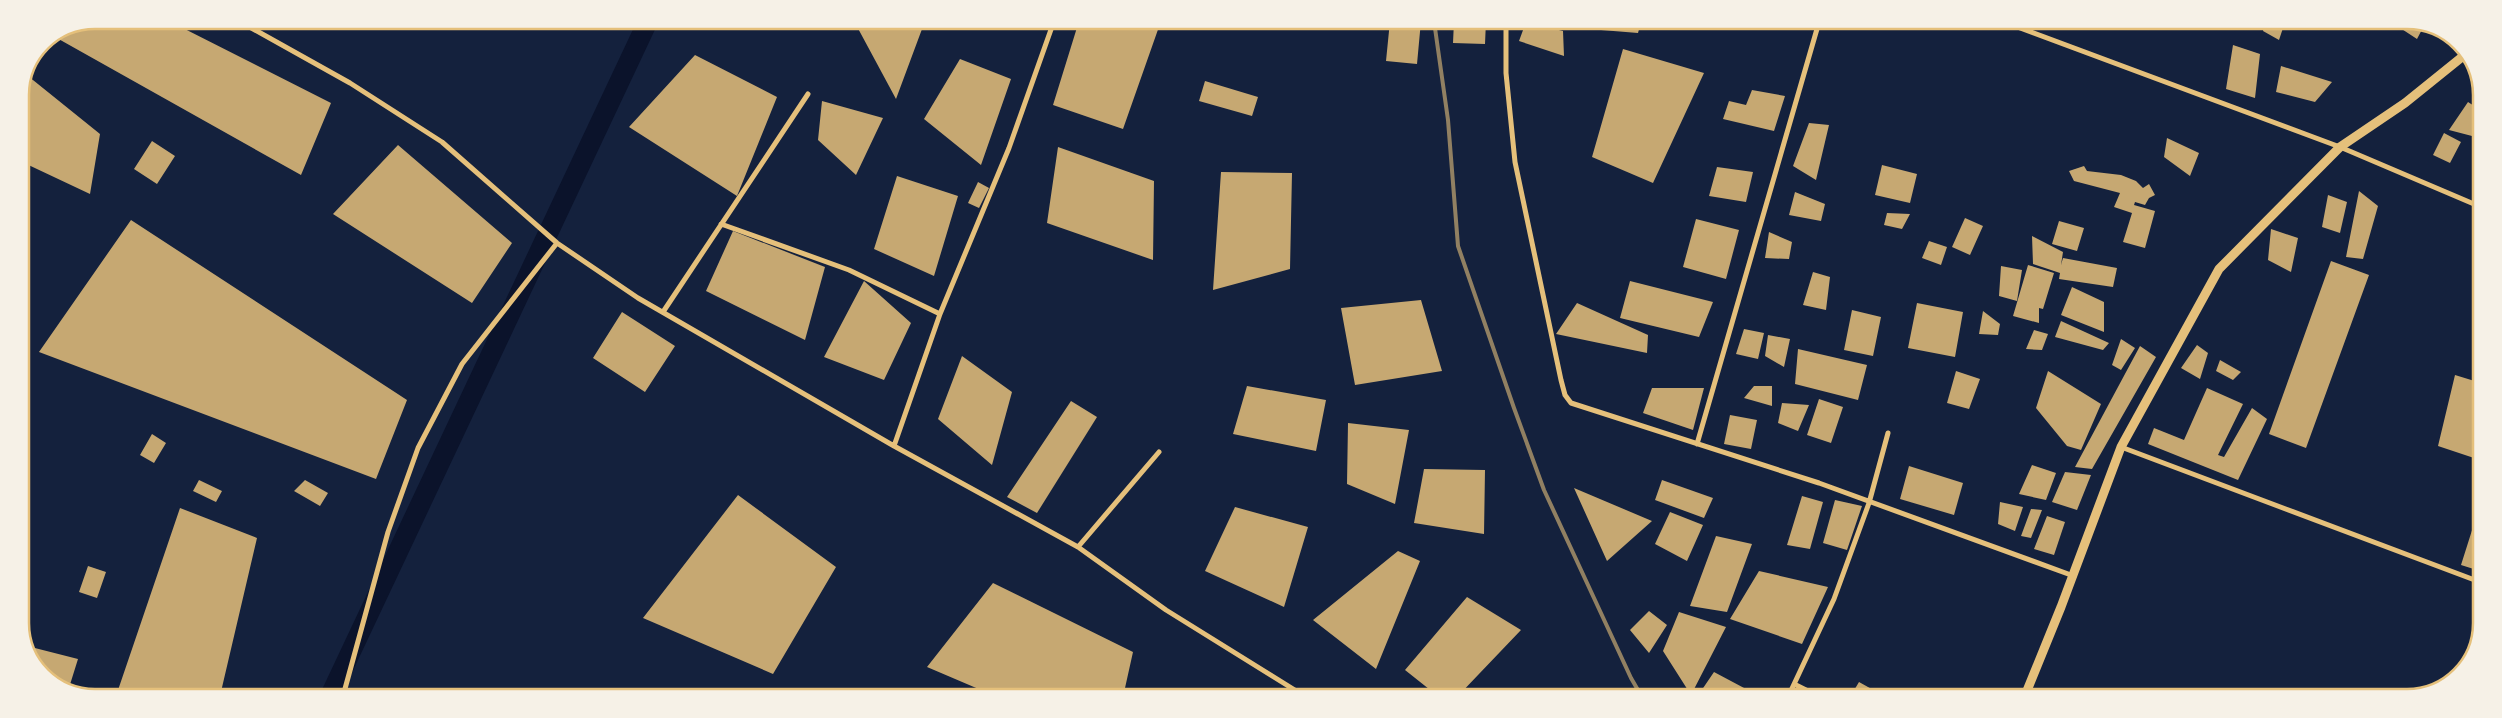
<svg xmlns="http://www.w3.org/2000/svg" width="2502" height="718" font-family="Karla,sans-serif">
<rect width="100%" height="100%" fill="#14213d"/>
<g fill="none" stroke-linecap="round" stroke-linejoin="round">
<path stroke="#0b132b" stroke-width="20" d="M330,696L648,21"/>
</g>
<path fill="#c6a872" d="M95,20H167L331,103L301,175L55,37Z
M854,21H925L896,99Z
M1079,21H1161L1123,129L1053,105Z
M1390,21H1421L1417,64L1386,61Z
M1454,21H1486L1485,44L1453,43Z
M1526,22L1563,31L1564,56L1519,41Z
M1600,22H1641L1638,33L1601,30Z
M2265,22H2285L2279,40L2263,31Z
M2391,22H2426L2417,39Z
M2233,45L2260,54L2255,98L2226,89Z
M1623,49L1704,73L1653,183L1592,157Z
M695,55L777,97L737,196L629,127Z
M960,59L1011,79L981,165L924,119Z
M2281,66L2332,82L2315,102L2276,92Z
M28,76L100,134L90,194L20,161V95Z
M1205,81L1258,97L1252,116L1199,101Z
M1752,90L1785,96L1774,131L1723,119L1729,101L1746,105Z
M822,101L883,118L856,175L818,140Z
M2468,102L2482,111V121L2472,136L2449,130Z
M1809,123L1829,125L1816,180L1793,166Z
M2444,133L2461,142L2450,163L2433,155Z
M2167,138L2199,153L2190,176L2164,157Z
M152,141L175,156L157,184L134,169Z
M398,145L512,243L472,303L333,214Z
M1058,147L1154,181L1153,260L1047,223Z
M1882,165L1917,174L1910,203L1875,195Z
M2084,166L2087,171L2121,175L2136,181L2143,188L2149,184L2155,195L2149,198L2145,205L2135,202L2134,205L2155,211L2145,248L2123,242L2132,213L2114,207L2120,193L2074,181L2069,171Z
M1717,167L1753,172L1746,202L1709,196Z
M1221,172L1292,173L1290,269L1213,290Z
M897,176L958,196L934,276L874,249Z
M978,182L989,188L979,208L968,203Z
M2359,191L2378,206L2363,259L2346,257Z
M1795,192L1825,204L1821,221L1789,215Z
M2328,195L2347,202L2340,233L2322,227Z
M1887,213L1910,214L1902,229L1884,225Z
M1965,218L1983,226L1970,255L1952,247Z
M1696,219L1739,230L1726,279L1683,267Z
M131,220L407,400L376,479L39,352Z
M2059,221L2084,228L2077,251L2052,244Z
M2271,229L2298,238L2291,272L2268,260Z
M733,231L825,267L805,340L706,291Z
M1769,232L1792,242L1789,259L1765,258Z
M2032,236L2063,252L2061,265L2063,258L2117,268L2113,287L2059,279L2060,273L2033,264Z
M1929,241L1947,247L1941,265L1922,258Z
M2331,261L2369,275L2306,448L2269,434Z
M2028,265L2054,273L2043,309L2039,308V323L2013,316Z
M2001,266L2022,270L2017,301L1999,296Z
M1813,272L1830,277L1826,310L1803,305Z
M864,281L911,323L884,380L824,357Z
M1630,281L1713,302L1699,337L1620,318Z
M2072,287L2104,302V332L2061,315Z
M1421,300L1442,371L1355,385L1341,308Z
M1577,303L1648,335L1647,353L1556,334Z
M1917,303L1963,312L1955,357L1908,348Z
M1852,310L1881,317L1873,356L1844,350Z
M1983,311L2000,324L1998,335L1979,334Z
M622,312L675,346L645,392L593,358Z
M2061,321L2109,343L2103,350L2055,337Z
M1744,329L1764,333L1758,359L1736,354Z
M2034,330L2048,334L2042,350L2026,349Z
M1768,335L1790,339L1784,367L1765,356Z
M2121,339L2135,348L2121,370L2112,365Z
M2197,345L2208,353L2200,379L2181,368Z
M2140,346L2156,357L2092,469L2075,467Z
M1798,349L1867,365L1858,400L1795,384Z
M962,356L1012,392L992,465L938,419Z
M2220,360L2241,372L2233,380L2216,371Z
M1956,371L1980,379L1969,409L1947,403Z
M2048,371L2101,404L2081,450L2067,446L2036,408Z
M2455,375L2481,383L2480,460L2438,446Z
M1247,386L1326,400L1316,451L1233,434Z
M1754,386H1772V406L1744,398Z
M1652,388H1704L1693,430L1643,413Z
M2207,388L2243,404L2218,455L2224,457L2252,408L2267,419L2238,480L2148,444L2154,428L2184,440Z
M1819,399L1843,407L1831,443L1807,435Z
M1071,401L1097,417L1037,513L1007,497Z
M1782,403L1809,405L1798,431L1778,423Z
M1730,415L1757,420L1751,449L1724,444Z
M1348,423L1409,430L1395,504L1347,484Z
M152,434L166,443L154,463L140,455Z
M2032,465L2056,473L2046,500L2019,494Z
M1909,466L1963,483L1954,515L1900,499Z
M1424,469L1485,470L1484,534L1414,523Z
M2065,472L2091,475L2077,510L2052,502Z
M199,480L222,491L216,502L193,491Z
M305,480L328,493L320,506L294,491Z
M1662,480L1713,498L1704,518L1655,500Z
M1574,488L1652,521L1607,561Z
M738,495L836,567L773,674L643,618Z
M1802,496L1823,502L1810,549L1787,545Z
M1835,500L1862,506L1847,550L1823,543Z
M2000,502L2023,507L2015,531L1998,524Z
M2480,505V571L2461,565Z
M1235,507L1308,527L1284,607L1205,571Z
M180,508L257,538L220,696H116Z
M2031,509L2042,510L2031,538L2021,536Z
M1670,512L1703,525L1687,561L1655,544Z
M2047,516L2065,522L2054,555L2034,549Z
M1716,536L1752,544L1727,612L1690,606Z
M1398,551L1420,561L1376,669L1313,620Z
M88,566L106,572L97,598L79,592Z
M1759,571L1828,587L1802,644L1730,619Z
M993,583L1133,652L1123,697L995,696L927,667Z
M1467,597L1521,630L1457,697H1439L1405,670Z
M1649,611L1667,625L1649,653L1630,630Z
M1679,612L1726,627L1691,695L1663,651Z
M27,646L78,659L68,691L38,672Z
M1714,672L1761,697H1697Z
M1859,682L1886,697H1850Z
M2074,689L2091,698H2070Z"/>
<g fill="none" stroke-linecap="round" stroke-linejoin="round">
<path stroke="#e5c07b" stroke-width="5" d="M237,20L350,83L442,142L557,243L638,298L894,446L1078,547L1166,610L1306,697
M1506,22V73L1515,162L1561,380L1565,395L1571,403L1819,483L2071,575
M2004,22L2340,147L2481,207
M721,224L849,270L940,314
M663,312L808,94
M1697,444L1819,22
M894,446L940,314L1009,148L1054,21
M2121,447L2480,582
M1078,547L1159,452
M1796,685L1820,697
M343,696L388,532L418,448L462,364L557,243
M1788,697L1834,599L1869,503L1888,433"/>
<path stroke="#e5c07b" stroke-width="9" d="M2024,698L2061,607L2121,447L2219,269L2340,147L2405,103L2467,53"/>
<path stroke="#918062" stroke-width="4" d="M1434,21L1448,120L1458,246L1514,408L1544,490L1631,678L1642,697"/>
</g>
<path d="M0 0H2502V718H0ZM95 29H2407A66 66 0 0 1 2473 95V623A66 66 0 0 1 2407 689H95A66 66 0 0 1 29 623V95A66 66 0 0 1 95 29Z" fill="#f6f1e7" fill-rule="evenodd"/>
<path fill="none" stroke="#e5c07b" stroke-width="2.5" d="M95 29H2407A66 66 0 0 1 2473 95V623A66 66 0 0 1 2407 689H95A66 66 0 0 1 29 623V95A66 66 0 0 1 95 29Z"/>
</svg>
